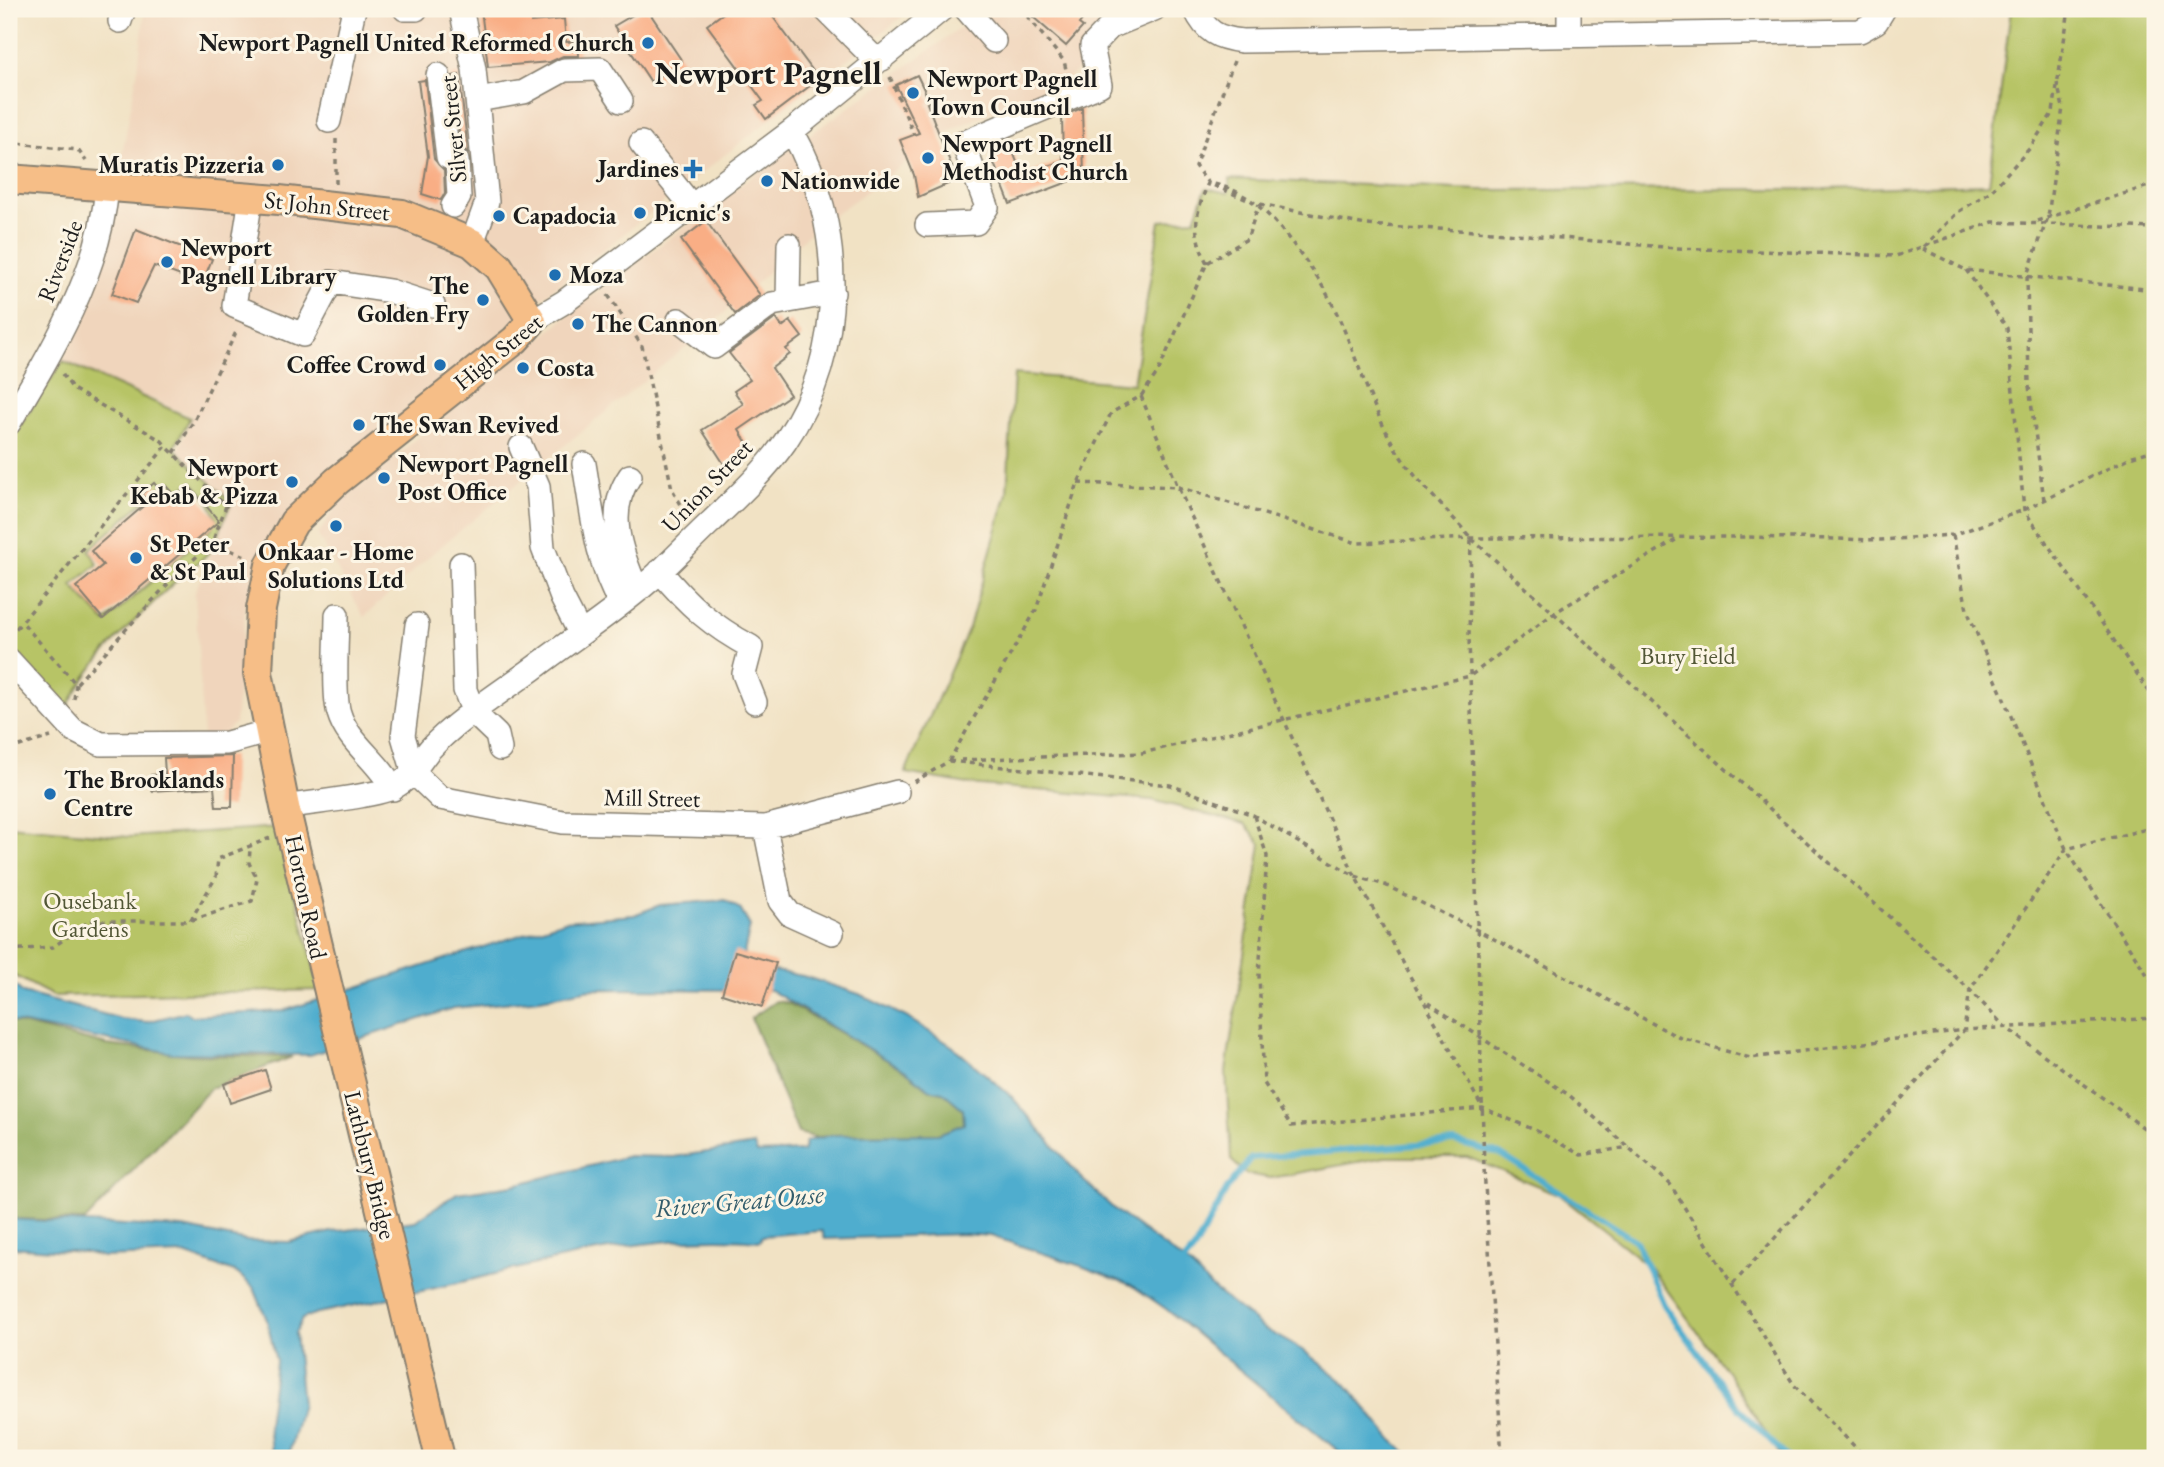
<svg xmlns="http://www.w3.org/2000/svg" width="2164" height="1467" font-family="'EB Garamond',serif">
<rect width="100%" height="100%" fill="#fcf5e5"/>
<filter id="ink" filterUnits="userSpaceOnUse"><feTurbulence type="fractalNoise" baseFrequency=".0143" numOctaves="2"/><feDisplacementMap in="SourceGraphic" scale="14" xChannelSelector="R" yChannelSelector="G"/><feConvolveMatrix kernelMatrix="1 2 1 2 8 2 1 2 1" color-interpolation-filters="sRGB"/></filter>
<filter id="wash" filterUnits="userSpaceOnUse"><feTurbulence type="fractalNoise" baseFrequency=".00686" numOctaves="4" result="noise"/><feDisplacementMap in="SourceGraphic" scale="28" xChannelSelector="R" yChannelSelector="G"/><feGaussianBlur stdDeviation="1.57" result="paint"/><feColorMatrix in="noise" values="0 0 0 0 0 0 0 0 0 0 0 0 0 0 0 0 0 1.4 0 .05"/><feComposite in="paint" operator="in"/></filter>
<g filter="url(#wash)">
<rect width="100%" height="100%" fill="#f1e2c4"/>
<path fill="#f0d5bc" d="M145,9H912L553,289L323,481L264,547L246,599L235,723L225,733L203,737L195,592L232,502L179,450L192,416L63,361L106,242L138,68Z
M983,9H1139L1065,82L954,128L813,230L704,332L435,551L364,617L318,535L338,503L591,297L773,161L972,20Z"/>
<path fill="#b7c466" stroke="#6a7041" stroke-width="2" fill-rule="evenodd" d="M2011,9H2155V1458H1782L1730,1376L1650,1267L1558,1194L1467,1157H1385L1271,1178L1246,1174L1231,1160L1226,1071L1261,844L1245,824L1152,800L968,784L905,773L969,628L1007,493L1014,374L1133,384L1160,221L1195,219L1206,188L1228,193L1230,179L1480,190L1826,189L1989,184Z
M63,361L190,418L174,448L232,503C223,517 221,533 213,547C205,560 187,570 177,580C137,618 88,662 65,712L9,647V442ZM192,482L208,499L217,519L211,529L105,622L72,586L98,564L89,550L165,483L177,491Z
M9,826L129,837L278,827L320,990L53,996L9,973Z"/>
<path fill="#91aa5b" stroke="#56633c" stroke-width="2" d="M776,1001L788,1003L906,1071L929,1089L943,1092L963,1109L965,1124L938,1134L814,1137L798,1133L751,1018Z
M9,1021L107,1045L192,1055L292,1057L211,1088L85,1221L9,1219Z"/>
<path fill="#50adce" stroke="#366475" stroke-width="2" d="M725,900L740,909L750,926L743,958L769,970L803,976L859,994L906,1017L952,1046L1012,1097L1083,1180L1116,1211L1192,1267L1211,1287L1263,1328L1304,1351L1346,1384L1392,1440L1413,1458H1347L1166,1309L1131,1285L1081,1266L991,1236L964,1234L825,1239L822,1231L762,1236L760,1241C662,1231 560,1258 466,1281C415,1293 365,1303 314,1314L302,1319L295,1333L302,1404L289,1453L290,1458H272L268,1425L276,1361L267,1320L254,1288L237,1273L184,1254L103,1257L84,1252L9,1247V1219L183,1228L248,1241L289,1242L331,1232L415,1221L457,1193L514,1185L629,1156L673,1157L754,1145L757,1153L803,1151L806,1141L832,1135L938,1134L964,1124L963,1109L943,1092L929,1089L906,1071L770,990L590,989L540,999L454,1008L310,1055L172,1053L9,1021V980L23,993L122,1019L146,1022L186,1012L191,1016L283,1011L564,921L634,915L660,905Z"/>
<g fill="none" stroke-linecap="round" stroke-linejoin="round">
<path stroke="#50adce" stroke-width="6" d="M1180,1266L1194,1250L1228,1187L1251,1158L1454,1142L1500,1154L1636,1241L1664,1305L1738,1408L1788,1458"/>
</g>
<g id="blocks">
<path fill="#f9ae85" d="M481,9H530L531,22L564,19L566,42L578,41L579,56H563L550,62L488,67Z
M643,9H647L682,61L651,82L614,26Z
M729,9H767L819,79L766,119L756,105L763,101L707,25Z
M1024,9H1091L1079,24L1083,27L1066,46Z
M459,75L467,142L468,153L461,147L452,76Z
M917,75L930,102L927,103L957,180L918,197L914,175L900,140L919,133L896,85Z
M425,80L434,159L444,170L445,193L441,200L422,194L428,156L418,81Z
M1082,108L1084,176L1010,204L988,148L1008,139L1022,175L1063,161L1062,116Z
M706,221L760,295L735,314L681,240Z
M136,229L212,259L202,284L154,266L136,303L112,294Z
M776,318L782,327L790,321L802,337L786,349L790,354L772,368L790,395L739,430L750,448L724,464L702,430L743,404L734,391L750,380L729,353Z
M154,483L161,491L166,486L176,497L189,486L219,521L103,619L76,587L103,565L91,551L148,502L141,494Z
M233,756L232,807H216L214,787L152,791L151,775L165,774L164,758Z
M735,951L776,963L762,1007L722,994Z
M265,1070L271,1089L230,1103L224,1084Z"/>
</g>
</g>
<g filter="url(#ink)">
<use href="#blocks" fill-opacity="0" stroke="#867f70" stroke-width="2"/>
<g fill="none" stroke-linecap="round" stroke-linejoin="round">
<defs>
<path id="minor" d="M405,9H416
M461,9L474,69L487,202L472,243
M825,9L870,54L882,59
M966,9L994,41
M1195,9C1206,32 1217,38 1242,41L1860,31L1876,22L1884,9
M120,21L124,9
M1569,35V9
M438,75L448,157L457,161L459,197L453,206
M477,100L524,92L564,70L600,69L621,101
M329,121L354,9
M641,143L691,205
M251,198L234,306L303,335L331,282L390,291L433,305
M927,225L976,223L987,207L963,143L1100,85L1092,46L1110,27L1154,9
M788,301L789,245
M679,320L714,347L772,304L833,293
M532,321L564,302L792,131L942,9
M9,423C53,350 99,274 107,188
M521,447L538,486L543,548L562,598L580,633
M584,464C592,510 596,562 620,603
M630,476C605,512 621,553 637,590
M461,564L465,690L474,713L497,735L500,749
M660,571C688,605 712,626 751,647L744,674L755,702
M337,615C337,636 333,696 339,713C347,742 380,762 393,789
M417,625L403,736L414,773L440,798L563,822L765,827L897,792
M9,660L73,730L101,744L227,743L270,731
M285,807C308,803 378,796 394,787C412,778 418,763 430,749C456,720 506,689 538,665C575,637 614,612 648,582C671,563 691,540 713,520C738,496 765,471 785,442C847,351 846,226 792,131
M765,827L780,901L790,914L832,933"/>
<path id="major" d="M9,179L279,200L402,214L472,243L499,267L532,321L515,340L337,481L294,522L270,565L261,609L258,673L285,807L440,1458"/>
</defs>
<use href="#minor" stroke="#867f70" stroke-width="26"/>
<use href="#major" stroke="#867f70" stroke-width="32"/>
<path stroke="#867f70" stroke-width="3.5" stroke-dasharray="5 5" stroke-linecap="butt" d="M1021,9L1064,61L1068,78
M1234,61L1195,166L1208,183C1245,189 1266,210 1289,239C1310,265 1329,293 1342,325C1361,369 1374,416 1401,457C1421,486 1448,511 1471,538L1469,637L1484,1168L1502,1458
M890,77L914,135
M9,142L78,150L86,161
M336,184V139
M1260,204L1366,225L1493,232L1675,248L1896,256L1993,222L2155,228
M2037,221L2155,184
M1924,247L1958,212L1991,191L2030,148L2053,112L2069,9
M1923,249L1966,270L2155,290
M1207,263C1191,230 1195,217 1208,183L1250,201
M1966,270L2007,328L2024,510L2155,700
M608,295L642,346L672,489L687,515
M62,374L73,389L162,441L166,446
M1141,396L1178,487L1355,876L1482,1107
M174,453L195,419L237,330
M1078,483L1178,487L1357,543L1471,538L1745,537L1881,540L1953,535L2024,510L2133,456L2155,450
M2044,500L2029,386L2027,275L2048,217L2063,107L2057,83
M1953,535L1967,610L2066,849L2155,987
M1472,539L1970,990L2004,1026L2155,1136
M212,543L176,575L76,684L22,622L166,446L226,506L212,543L248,557
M9,636L22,622
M74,699L76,684
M9,749L51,737
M961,760L1142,753L1470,676L1554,613L1679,538
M949,761L1170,785L1253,815L1355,876L1385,885L1477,930L1678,1037L1750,1058L1964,1030L2155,1018
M949,761L1036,610L1078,483L1111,413L1141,396L1158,372L1207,263L1247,239L1259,204
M914,782L949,761
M1254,816L1267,856L1259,975L1264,1083L1291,1126L1483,1108L1537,1131L1581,1155L1629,1147
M192,920L252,901L257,879L249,863L250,849
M9,950L53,947L90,921H190L216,877L218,859L270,838
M1428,1003L1569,1095L1670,1184L1794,1385L1866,1458
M1733,1284L1964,1030L1970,990L2066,849L2155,827"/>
<use href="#minor" stroke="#fff" stroke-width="23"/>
<use href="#major" stroke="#f6be87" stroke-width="28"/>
</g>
</g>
<g fill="#1f6fb2" stroke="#fcf5e5" stroke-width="2.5">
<circle cx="648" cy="43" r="7"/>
<circle cx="913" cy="93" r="7"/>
<circle cx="928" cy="158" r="7"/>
<circle cx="278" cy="165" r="7"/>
<path d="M689.5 158.5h7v7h7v7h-7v7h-7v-7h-7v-7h7z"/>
<circle cx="767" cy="181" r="7"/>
<circle cx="640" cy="213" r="7"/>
<circle cx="499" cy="216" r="7"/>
<circle cx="167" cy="262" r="7"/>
<circle cx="555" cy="275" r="7"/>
<circle cx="483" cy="300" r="7"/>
<circle cx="578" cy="324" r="7"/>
<circle cx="440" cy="365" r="7"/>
<circle cx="523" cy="368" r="7"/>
<circle cx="359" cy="425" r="7"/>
<circle cx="384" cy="478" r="7"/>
<circle cx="292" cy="482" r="7"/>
<circle cx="336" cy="526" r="7"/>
<circle cx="136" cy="558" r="7"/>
<circle cx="50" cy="794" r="7"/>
</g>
<g text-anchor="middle" stroke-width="6" stroke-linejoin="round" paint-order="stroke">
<g font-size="24" font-weight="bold" fill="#1c1c1c" stroke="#fcf5e5" text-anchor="start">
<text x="634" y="51" text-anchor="end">Newport Pagnell United Reformed Church</text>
<text x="927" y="87">Newport Pagnell<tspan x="927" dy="28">Town Council</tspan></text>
<text x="942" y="152">Newport Pagnell<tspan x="942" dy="28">Methodist Church</tspan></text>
<text x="264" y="173" text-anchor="end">Muratis Pizzeria</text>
<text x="679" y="177" text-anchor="end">Jardines</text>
<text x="781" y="189">Nationwide</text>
<text x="654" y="221">Picnic's</text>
<text x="513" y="224">Capadocia</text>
<text x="181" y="256">Newport<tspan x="181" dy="28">Pagnell Library</tspan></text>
<text x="569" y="283">Moza</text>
<text x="469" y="294" text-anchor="end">The<tspan x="469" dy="28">Golden Fry</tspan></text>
<text x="592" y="332">The Cannon</text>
<text x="426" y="373" text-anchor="end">Coffee Crowd</text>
<text x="537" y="376">Costa</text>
<text x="373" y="433">The Swan Revived</text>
<text x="398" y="472">Newport Pagnell<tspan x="398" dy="28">Post Office</tspan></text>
<text x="278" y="476" text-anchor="end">Newport<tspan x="278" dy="28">Kebab &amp; Pizza</tspan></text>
<text x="150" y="552">St Peter<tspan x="150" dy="28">&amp; St Paul</tspan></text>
<text x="336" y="560" text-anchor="middle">Onkaar - Home<tspan x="336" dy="28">Solutions Ltd</tspan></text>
<text x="64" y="788">The Brooklands<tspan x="64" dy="28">Centre</tspan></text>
</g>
<g font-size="24" fill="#1c1c1c" stroke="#fcf5e5">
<text transform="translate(453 129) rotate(-96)" y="8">Silver Street</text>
<text transform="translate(327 206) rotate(6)" y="8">St John Street</text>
<text transform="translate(60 261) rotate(-69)" y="8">Riverside</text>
<text transform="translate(498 352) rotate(-39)" y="8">High Street</text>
<text transform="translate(707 486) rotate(-46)" y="8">Union Street</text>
<text transform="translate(652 798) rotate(1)" y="8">Mill Street</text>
<text transform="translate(306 897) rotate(78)" y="8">Horton Road</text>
<text transform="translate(370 1165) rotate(76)" y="8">Lathbury Bridge</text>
</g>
<g font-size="24" fill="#525736" stroke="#fcf5e5">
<text x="1688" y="664">Bury Field</text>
<text x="90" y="909">Ousebank<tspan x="90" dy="28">Gardens</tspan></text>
</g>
<g font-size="26" font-style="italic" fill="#335d6c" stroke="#fcf5e5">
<text transform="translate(739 1201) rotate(-5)" y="9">River Great Ouse</text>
</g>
<g font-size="32" font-weight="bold" fill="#1c1c1c" stroke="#fcf5e5">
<text x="768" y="84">Newport Pagnell</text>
</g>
</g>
<rect width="2164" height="1467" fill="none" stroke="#fcf5e5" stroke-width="35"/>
</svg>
